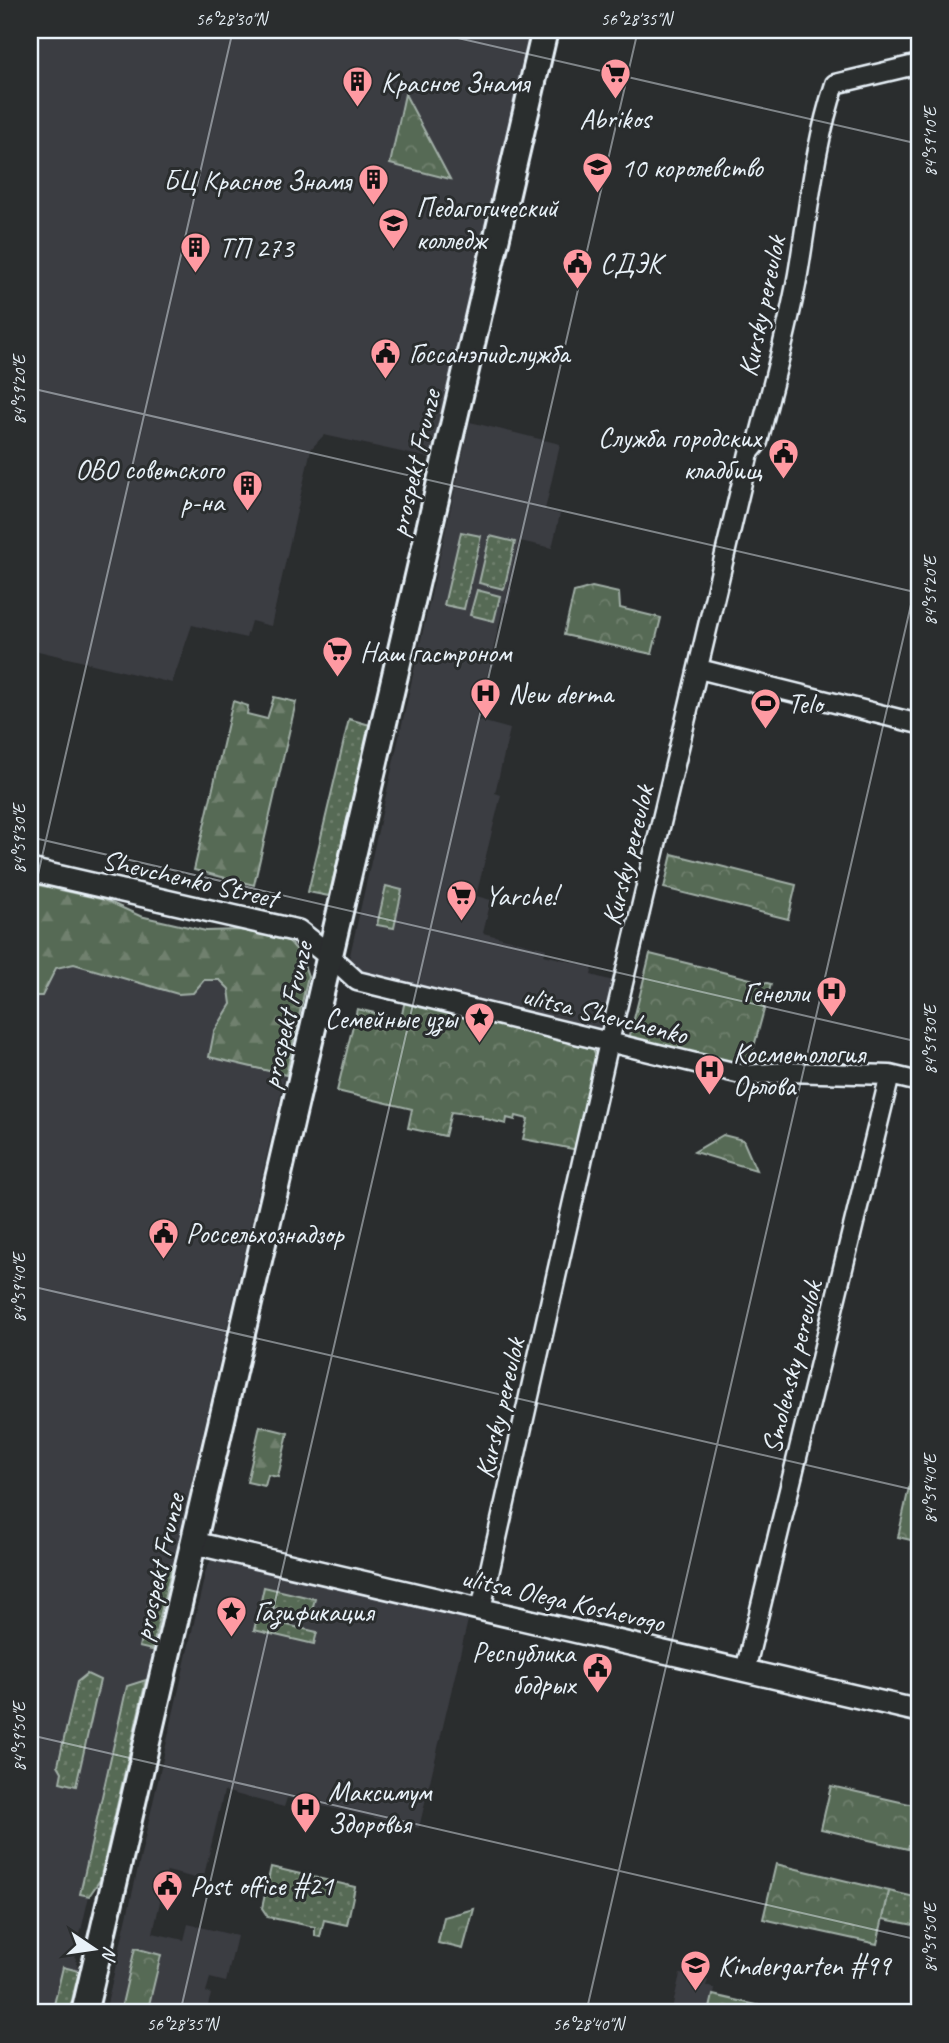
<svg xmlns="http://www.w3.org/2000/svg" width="949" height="2043" font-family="Caveat,sans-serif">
<defs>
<pattern id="grass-dots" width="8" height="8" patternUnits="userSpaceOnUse" patternTransform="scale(1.75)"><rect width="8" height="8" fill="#576a55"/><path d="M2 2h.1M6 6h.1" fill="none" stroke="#6f806e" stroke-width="1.8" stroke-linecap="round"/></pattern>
<pattern id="forest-firs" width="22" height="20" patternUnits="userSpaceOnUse" patternTransform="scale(1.75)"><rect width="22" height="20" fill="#576a55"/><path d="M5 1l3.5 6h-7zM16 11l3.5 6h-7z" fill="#6f806e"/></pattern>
<pattern id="park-crowns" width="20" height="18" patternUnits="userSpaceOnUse" patternTransform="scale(1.75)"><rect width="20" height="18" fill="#576a55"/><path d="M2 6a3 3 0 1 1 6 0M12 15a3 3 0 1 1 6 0" fill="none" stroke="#6f806e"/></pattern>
</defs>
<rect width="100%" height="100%" fill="#2a2d2e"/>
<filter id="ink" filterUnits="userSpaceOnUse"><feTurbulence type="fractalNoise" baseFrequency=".0143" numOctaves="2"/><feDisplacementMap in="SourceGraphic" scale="14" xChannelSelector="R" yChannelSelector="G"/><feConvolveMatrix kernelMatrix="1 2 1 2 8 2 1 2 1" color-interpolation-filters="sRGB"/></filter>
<g filter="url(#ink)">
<path fill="#3b3c42" d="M30,30H530L433,459L324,435L311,449L271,626L251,621L246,638L192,625L172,683L30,649Z
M470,422L560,444L545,510L560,514L552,548L520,541L509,588L512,589L509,603L504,602L493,651L497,652L494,667L490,666L477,720L510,729L495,793L501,795L476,896L491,900L483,933L546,949L544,955L593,967L591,975L617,982L603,1035L354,969L348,964Z
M30,883L105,900L140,916L206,931L240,930L289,941L300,954L308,976L100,1880L89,1896L75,1956L79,1971L69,2013H30Z
M216,1556L469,1616L419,1828L287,1798L284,1807L224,1791L203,1880L167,1871L153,1933L184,1940L188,1924L237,1936L226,1982L210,1978L206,1992L211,1994L206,2013H105L206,1570L212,1558Z
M680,1974L708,1980L706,1986L715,1989L714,1995L792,2013H671Z"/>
<path fill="url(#grass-dots)" stroke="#a0aea6" stroke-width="2" d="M461,532L481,536L464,609L444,605Z
M490,536L515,542L504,589L479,583Z
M477,590L500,596L494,621L470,615Z
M349,719L370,725L329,896L308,892Z
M386,886L402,890L394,928L377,925Z
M158,1562L172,1566L152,1650L139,1647Z
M264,1587L315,1599L310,1617L260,1605Z
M257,1618L317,1632L314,1644L254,1630Z
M87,1674L100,1680L76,1786L60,1782L62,1772L58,1765L77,1682Z
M146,1680L100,1880L89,1896L80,1894L127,1686Z
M271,1867L355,1887L347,1925L324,1920L320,1937L315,1936V1927L268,1917L262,1908Z
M889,1891L919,1898V1926L883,1919Z
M63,1967L79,1971L69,2013H52Z"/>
<path fill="url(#forest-firs)" stroke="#a0aea6" stroke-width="2" d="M274,697L296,702L254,885L194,870L233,701L248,706L247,714L267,719Z
M30,883L105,900L140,916L206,931L240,930L289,941L300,954L308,976L286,1075L209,1057L214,1032L231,1004L229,989L220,980H204L193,993L178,994L74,964L56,968L42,996H30Z
M260,1426L288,1433L278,1477L268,1475L265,1486L247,1482Z"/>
<path fill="url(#park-crowns)" stroke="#a0aea6" stroke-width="2" d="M405,94L450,179L390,164Z
M592,587L619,593L620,608L661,618L652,654L564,635L574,592Z
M672,854L796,885L788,919L664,888Z
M650,954L771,984L749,1065L746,1067L629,1039Z
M405,1000L593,1049L598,1059L578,1150L523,1139L528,1119L516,1116L515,1120L507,1118L506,1124L482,1118V1116L451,1112L445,1136L408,1128L412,1109L337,1091L357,1009L401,1019Z
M723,1135L743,1140L756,1170L694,1152Z
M914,1465L919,1467V1542L898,1537Z
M831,1786L918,1806L908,1849L821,1829Z
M776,1864L889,1891L877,1944L763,1919Z
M474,1909L463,1949L438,1943L444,1917Z
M135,1948L161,1955L147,2013H120Z
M713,1995L792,2013H709Z"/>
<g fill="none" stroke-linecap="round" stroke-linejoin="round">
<defs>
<path id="minor" d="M699,669L919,724
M331,957L357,981L745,1075L787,1072L890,1075L919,1082
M481,1609L609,1042L749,453L758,442C772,387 788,330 798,274C809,209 814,147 835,84L919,64
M745,1671L890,1075"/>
<path id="tertiary" d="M30,870L298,931L331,957
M194,1543L919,1711"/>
<path id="secondary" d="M84,2013L545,30"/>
</defs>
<use href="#minor" stroke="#e8f1f8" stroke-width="23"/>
<use href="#tertiary" stroke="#e8f1f8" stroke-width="26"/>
<use href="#secondary" stroke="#e8f1f8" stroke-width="30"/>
<use href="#minor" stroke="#2a2d2e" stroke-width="18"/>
<use href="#tertiary" stroke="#2a2d2e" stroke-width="21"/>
<use href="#secondary" stroke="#2a2d2e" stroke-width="24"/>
</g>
</g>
<path fill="none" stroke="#e8f1f8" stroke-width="2" stroke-opacity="0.45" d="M423,30L919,144M30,388L919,593M30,837L919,1042M30,909L233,30M30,1286L919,1491M30,1735L919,1940M180,2013L638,30M586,2013L919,570"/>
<defs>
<symbol id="supermarket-pin" viewBox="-11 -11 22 30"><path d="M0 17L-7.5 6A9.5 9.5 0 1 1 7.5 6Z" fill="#ff9aa2" stroke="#2a2d2e"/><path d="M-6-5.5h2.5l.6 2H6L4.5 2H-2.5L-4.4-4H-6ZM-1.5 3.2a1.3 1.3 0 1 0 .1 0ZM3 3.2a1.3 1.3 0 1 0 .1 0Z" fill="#111"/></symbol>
<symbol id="building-pin" viewBox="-11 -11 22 30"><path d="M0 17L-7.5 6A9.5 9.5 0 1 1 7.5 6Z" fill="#ff9aa2" stroke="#2a2d2e"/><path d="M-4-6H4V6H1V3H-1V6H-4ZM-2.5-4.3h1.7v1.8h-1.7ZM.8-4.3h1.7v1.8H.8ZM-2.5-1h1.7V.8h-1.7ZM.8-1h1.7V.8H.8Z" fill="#111"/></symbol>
<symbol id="school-pin" viewBox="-11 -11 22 30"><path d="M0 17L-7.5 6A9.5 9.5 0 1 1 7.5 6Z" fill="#ff9aa2" stroke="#2a2d2e"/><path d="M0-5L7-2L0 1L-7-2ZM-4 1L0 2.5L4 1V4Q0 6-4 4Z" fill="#111"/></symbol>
<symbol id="university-pin" viewBox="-11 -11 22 30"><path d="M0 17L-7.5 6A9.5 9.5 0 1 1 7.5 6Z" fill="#ff9aa2" stroke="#2a2d2e"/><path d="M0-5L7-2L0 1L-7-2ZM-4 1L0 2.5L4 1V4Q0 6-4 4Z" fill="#111"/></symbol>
<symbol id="civic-pin" viewBox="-11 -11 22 30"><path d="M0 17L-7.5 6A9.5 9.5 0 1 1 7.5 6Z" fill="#ff9aa2" stroke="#2a2d2e"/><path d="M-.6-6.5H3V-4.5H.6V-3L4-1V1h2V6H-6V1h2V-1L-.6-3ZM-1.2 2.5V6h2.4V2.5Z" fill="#111"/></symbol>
<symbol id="hospital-pin" viewBox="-11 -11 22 30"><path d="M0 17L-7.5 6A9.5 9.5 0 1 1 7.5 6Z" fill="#ff9aa2" stroke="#2a2d2e"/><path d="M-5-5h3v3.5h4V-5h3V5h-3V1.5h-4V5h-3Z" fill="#111"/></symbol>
<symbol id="stadium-pin" viewBox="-11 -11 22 30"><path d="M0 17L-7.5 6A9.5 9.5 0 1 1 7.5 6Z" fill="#ff9aa2" stroke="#2a2d2e"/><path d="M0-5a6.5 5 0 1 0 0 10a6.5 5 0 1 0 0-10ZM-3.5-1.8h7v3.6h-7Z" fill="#111"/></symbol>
<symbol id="sight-pin" viewBox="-11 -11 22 30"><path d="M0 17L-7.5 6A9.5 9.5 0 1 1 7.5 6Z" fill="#ff9aa2" stroke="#2a2d2e"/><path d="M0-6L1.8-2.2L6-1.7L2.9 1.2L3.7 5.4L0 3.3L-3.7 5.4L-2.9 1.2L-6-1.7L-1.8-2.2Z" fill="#111"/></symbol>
</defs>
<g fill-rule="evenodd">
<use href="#supermarket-pin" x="598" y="56" width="35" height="47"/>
<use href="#building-pin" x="340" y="64" width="35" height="47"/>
<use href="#school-pin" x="580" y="150" width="35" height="47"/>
<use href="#building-pin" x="356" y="162" width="35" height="47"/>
<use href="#university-pin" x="376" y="206" width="35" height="47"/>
<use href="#building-pin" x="178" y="230" width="35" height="47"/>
<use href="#civic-pin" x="560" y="246" width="35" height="47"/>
<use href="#civic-pin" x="368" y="336" width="35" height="47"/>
<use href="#civic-pin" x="766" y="436" width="35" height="47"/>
<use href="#building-pin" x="230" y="468" width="35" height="47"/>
<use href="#supermarket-pin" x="320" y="634" width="35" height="47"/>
<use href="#hospital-pin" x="468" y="676" width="35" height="47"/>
<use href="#stadium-pin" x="748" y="686" width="35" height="47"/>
<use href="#supermarket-pin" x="444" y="878" width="35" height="47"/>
<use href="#hospital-pin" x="814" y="974" width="35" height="47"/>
<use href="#sight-pin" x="462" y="1000" width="35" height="47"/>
<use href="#hospital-pin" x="692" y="1052" width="35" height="47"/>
<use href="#civic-pin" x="146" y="1216" width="35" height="47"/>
<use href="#sight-pin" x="214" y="1594" width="35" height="47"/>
<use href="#civic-pin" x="580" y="1650" width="35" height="47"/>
<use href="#hospital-pin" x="288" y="1790" width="35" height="47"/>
<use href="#civic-pin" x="150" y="1868" width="35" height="47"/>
<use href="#school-pin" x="678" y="1948" width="35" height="47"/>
</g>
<g text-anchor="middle" stroke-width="6" stroke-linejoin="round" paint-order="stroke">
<g font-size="28" fill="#e8f1f8" stroke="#2a2d2e" text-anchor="start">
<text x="381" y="92">Красное Знамя</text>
<text x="615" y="128" text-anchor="middle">Abrikos</text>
<text x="621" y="177">10 королевство</text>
<text x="351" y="190" text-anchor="end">БЦ Красное Знамя</text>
<text x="416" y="217">Педагогический<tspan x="416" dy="32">колледж</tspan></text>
<text x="219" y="257">ТП 273</text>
<text x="600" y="273">СДЭК</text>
<text x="409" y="363">Госсанэпидслужба</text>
<text x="761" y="447" text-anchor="end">Служба городских<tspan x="761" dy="32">кладбищ</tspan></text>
<text x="224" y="479" text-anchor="end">ОВО советского<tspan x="224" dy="32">р-на</tspan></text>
<text x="360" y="662">Наш гастроном</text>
<text x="508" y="703">New derma</text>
<text x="788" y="713">Telo</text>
<text x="485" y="905">Yarche!</text>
<text x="809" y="1002" text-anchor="end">Генелли</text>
<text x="457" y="1028" text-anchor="end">Семейные узы</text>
<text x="733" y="1063">Косметология<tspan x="733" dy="32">Орлова</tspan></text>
<text x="186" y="1243">Россельхознадзор</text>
<text x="254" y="1621">Газификация</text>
<text x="575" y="1662" text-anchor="end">Республика<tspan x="575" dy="32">бодрых</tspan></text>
<text x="328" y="1801">Максимум<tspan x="328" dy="32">Здоровья</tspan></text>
<text x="190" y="1895">Post office #21</text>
<text x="718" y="1975">Kindergarten #99</text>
</g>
<g font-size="28" fill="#e8f1f8" stroke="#2a2d2e">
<text transform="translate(761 306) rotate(-78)" y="10">Kursky pereulok</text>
<text transform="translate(414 463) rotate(-77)" y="10">prospekt Frunze</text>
<text transform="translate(627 855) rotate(-76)" y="10">Kursky pereulok</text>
<text transform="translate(190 878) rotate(13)" y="10">Shevchenko Street</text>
<text transform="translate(605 1014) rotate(14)" y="10">ulitsa Shevchenko</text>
<text transform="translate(286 1015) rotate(-77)" y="10">prospekt Frunze</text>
<text transform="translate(791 1367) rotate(-76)" y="10">Smolensky pereulok</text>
<text transform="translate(499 1408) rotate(-77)" y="10">Kursky pereulok</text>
<text transform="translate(158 1567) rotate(-77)" y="10">prospekt Frunze</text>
<text transform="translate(563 1599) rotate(13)" y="10">ulitsa Olega Koshevogo</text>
</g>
</g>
<rect width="949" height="2043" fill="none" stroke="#2a2d2e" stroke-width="77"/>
<g transform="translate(94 1949) rotate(103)" stroke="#2a2d2e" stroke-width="5" paint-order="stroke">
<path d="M0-5L12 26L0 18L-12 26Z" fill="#e8f1f8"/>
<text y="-10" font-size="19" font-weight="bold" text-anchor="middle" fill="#e8f1f8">N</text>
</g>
<rect x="38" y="38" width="873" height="1966" fill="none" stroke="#e8f1f8" stroke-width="2.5"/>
<g font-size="18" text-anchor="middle" fill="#e8f1f8">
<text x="231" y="25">56°28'30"N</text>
<text x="636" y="25">56°28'35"N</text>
<text transform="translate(930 142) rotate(-90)" y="6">84°59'10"E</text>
<text transform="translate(19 390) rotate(-90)" y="6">84°59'20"E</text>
<text transform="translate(930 591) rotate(-90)" y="6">84°59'20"E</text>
<text transform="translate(19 839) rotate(-90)" y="6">84°59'30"E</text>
<text transform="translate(930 1040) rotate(-90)" y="6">84°59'30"E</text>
<text transform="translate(19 1288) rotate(-90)" y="6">84°59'40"E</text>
<text transform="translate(930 1489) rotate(-90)" y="6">84°59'40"E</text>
<text transform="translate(19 1737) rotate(-90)" y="6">84°59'50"E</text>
<text transform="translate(930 1938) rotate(-90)" y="6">84°59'50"E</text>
<text x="182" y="2030">56°28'35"N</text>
<text x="588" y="2030">56°28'40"N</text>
</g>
</svg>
